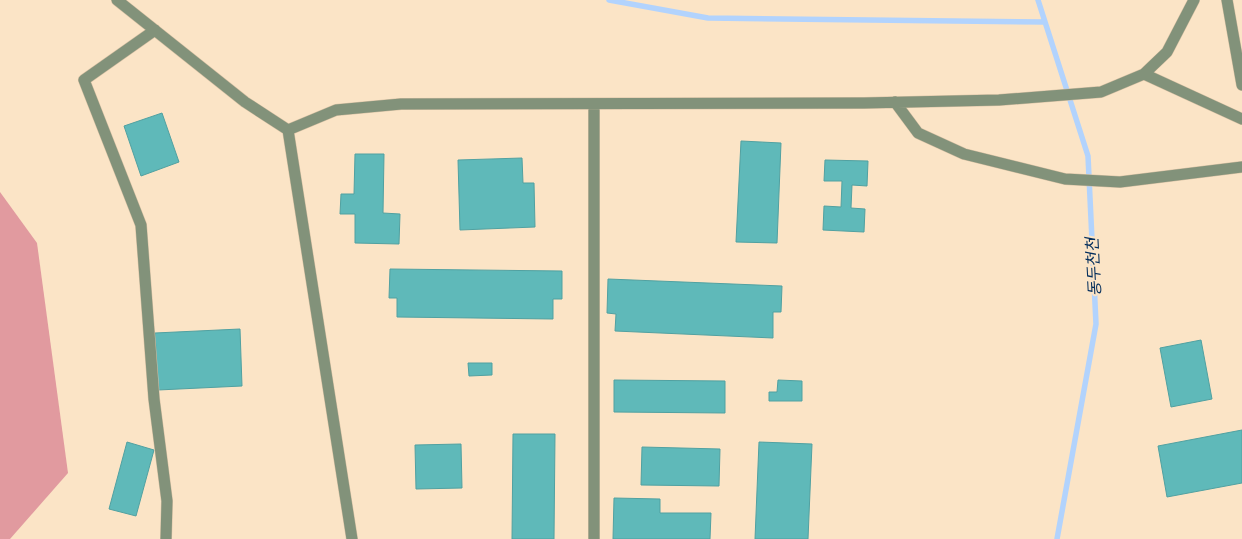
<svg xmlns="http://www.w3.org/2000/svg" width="1242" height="539" font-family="'IBM Plex Sans','Noto Sans KR',sans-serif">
<rect width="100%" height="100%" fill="#fbe4c6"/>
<path fill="#e19a9f" d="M0,192L37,243L68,473L10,539H0Z"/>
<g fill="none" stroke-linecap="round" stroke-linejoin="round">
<path stroke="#b2d3fd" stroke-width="5.5" d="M609,0L708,18L1045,22
M1038,0L1088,156L1096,324L1057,539"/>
</g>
<path fill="#5fb9b9" stroke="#51a1a1" d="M162,113L179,162L141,176L124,126Z
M741,141L781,143L777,243L736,242Z
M355,154H384L383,213L400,214L399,244L355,243V214H340L341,194H354Z
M522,158L523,183H534L535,227L460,230L458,160Z
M825,160L868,161L867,186L852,185L851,208L865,209L864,232L823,230L824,206L841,207L842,181H824Z
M390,269L562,271V299H553V319L397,317V298H389Z
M608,279L782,286L781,312H773V338L615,331L616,314L607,313Z
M240,329L242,386L158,390L155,333Z
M1201,340L1212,399L1171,407L1160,348Z
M468,363H492V375L469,376Z
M614,380L725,381V413L614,412Z
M778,380L802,381V401H769V392H777Z
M1242,430V483L1167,497L1158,446Z
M513,434H555L554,539H512Z
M127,442L154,450L136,516L109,509Z
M759,442L812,444L808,539H755Z
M461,444L462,488L416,489L415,445Z
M642,447L720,449L719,486L641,485Z
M614,498L660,499V513H711L710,539H613Z"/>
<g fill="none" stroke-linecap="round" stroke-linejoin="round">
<defs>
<path id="lane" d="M117,0L245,102L288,130L352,539
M1227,0L1242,85
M155,30L84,80L141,225L154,399L167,501L166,539
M1144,74L1242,119
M895,102L918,133L964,154L1065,179L1120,182L1242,167
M288,130L336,110L401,104L864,103L999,100L1101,92L1144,74L1167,52L1194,0
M594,539V104"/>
</defs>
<use href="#lane" stroke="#d6c0a4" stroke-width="12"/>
<use href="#lane" stroke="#82927a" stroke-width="11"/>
</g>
<g text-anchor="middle" stroke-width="4" stroke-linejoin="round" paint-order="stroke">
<g font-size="16" font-style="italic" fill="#042e5c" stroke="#fbe4c6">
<text transform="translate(1093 267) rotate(-93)" y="6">동두천천</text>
</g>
</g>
</svg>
